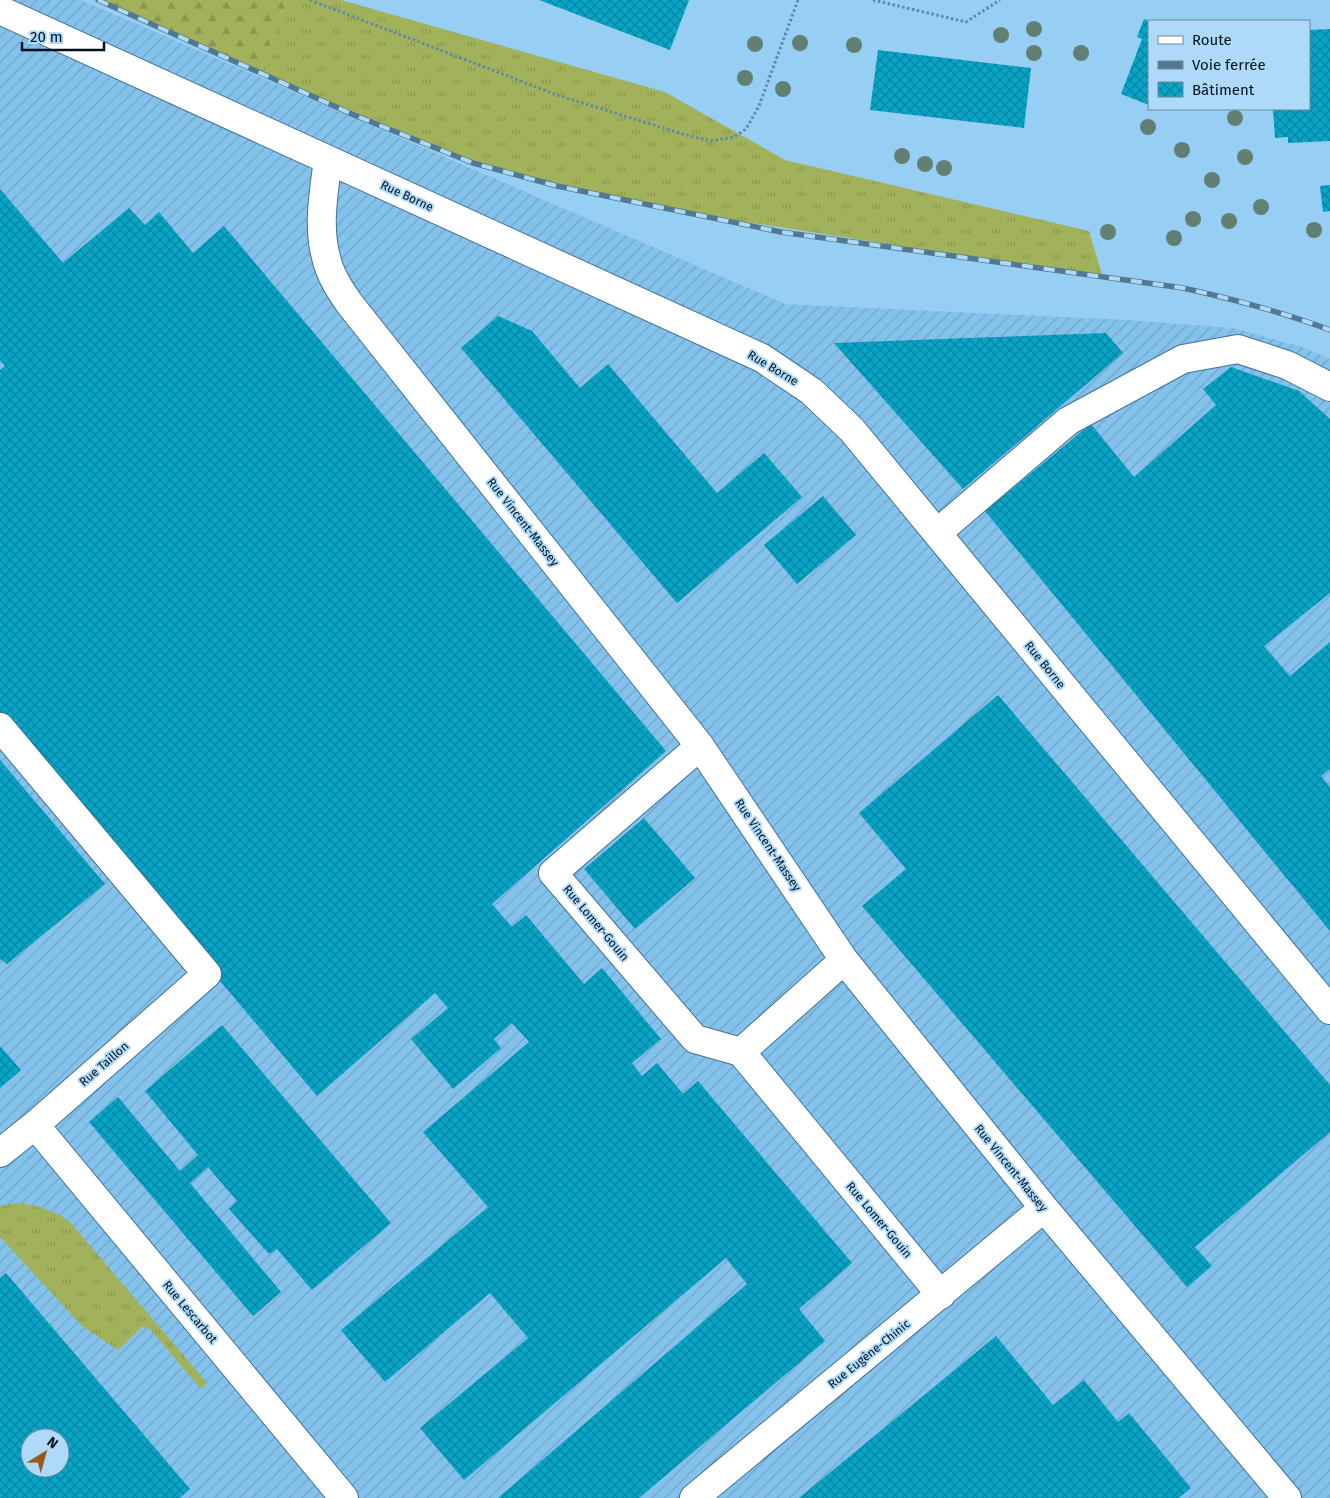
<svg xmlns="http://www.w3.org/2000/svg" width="1330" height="1498" font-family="'Fira Sans',sans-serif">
<defs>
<pattern id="industrial-furrows" width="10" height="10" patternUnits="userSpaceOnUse" patternTransform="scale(1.25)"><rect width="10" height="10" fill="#84c1eb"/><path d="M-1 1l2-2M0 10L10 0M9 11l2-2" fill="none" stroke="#70a5c9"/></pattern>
<pattern id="grass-tufts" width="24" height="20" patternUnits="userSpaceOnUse" patternTransform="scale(1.25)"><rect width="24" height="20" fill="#a1b25a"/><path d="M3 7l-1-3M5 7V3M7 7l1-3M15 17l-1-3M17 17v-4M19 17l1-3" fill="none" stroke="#89984e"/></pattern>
<pattern id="forest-firs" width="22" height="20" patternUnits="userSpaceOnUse" patternTransform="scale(1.25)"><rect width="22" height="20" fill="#a1b25a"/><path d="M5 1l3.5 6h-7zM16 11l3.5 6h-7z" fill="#89984e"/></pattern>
<pattern id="building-cross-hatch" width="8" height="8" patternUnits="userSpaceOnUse" patternTransform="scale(1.25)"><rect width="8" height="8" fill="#08a5c6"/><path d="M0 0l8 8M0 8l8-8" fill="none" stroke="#0685a0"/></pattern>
</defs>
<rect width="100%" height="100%" fill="#97cef3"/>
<path fill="url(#industrial-furrows)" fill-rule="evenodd" d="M0,0H81L785,304L1127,320L1233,328L1302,347L1330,359V1498H0ZM30,1438H60V1468H30Z"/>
<path fill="url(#grass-tufts)" d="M287,0H341L665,92L785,160L1089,231L1103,278L652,207L557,186L473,163L354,115L260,73Z
M17,1203C38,1205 53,1210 70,1222L207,1383L201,1389L149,1328L142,1327L118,1350L82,1326L0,1237V1206Z"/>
<path fill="url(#forest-firs)" d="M98,0H287L260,73Z"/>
<path fill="url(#building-cross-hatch)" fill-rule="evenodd" d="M539,0H689L670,50Z
M1144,19L1149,21V105L1121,94L1142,39L1137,37Z
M1330,29V141L1288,143V137L1275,138L1273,110L1309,109V30Z
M878,50L1031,68L1024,128L870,110Z
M1330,185V211L1323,212L1320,186Z
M0,189L63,263L129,208L145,225L159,212L193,253L224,226L666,751L492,904L512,927L526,915L584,984L602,968L661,1039L632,1063L642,1076L657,1063L683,1094L698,1081L852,1263L799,1309L825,1341L639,1498H498L747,1284L726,1258L464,1480L420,1428L528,1338L490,1293L385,1382L341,1330L488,1207L423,1132L529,1042L512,1023L494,1039L501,1048L453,1089L411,1039L448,1008L435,993L317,1096L0,720V370L5,366L0,360Z
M498,316L532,331L580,388L608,364L717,493L764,453L802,497L677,603L461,348Z
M1106,333L1123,353L963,489L834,343Z
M1231,367L1299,391L1330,419V593L1264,646L1290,676L1330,642V769L1321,776L1330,787V931L985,511L1091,424L1134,477L1216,405L1203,389Z
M823,496L856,535L797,584L764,545Z
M998,695L1330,1085V1132L1195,1247L1212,1266L1187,1287L862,906L906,869L859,813Z
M0,760L105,884L7,964L0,959Z
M644,818L695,878L635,929L584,869Z
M222,1025L391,1223L312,1290L277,1249L269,1254L229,1209L237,1201L208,1167L190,1183L281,1292L253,1316L89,1122L118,1097L180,1171L198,1155L145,1091Z
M0,1046L21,1070L0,1088Z
M6,1273L190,1489L180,1498H0V1278ZM30,1438H60V1468H30Z
M996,1336L1053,1405L1084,1380L1118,1422L1129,1413L1191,1488L1179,1498H799Z"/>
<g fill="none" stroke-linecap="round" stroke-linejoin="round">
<defs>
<path id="minor" d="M0,10L762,358L811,391L852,430L1330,1010
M328,160C323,197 316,234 330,270C334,281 342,293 349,303L700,746L844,960L1044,1208L1287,1498
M937,533L1068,421L1183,359L1238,349L1287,365L1330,387
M0,727L207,974L35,1125L0,1153
M700,746L553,873L695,1039L741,1052L941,1295
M741,1052L844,960
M35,1125L344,1498
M694,1498L1044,1208"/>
</defs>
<use href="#minor" stroke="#3e7395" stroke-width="30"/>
<path stroke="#6089a5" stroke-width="3" stroke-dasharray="2.5 2.5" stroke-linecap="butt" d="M310,0L557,95L686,135L711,141L734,137L746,129L759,106L798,0
M873,0L966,22L1000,0"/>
<use href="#minor" stroke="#fff" stroke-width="28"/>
<defs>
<path id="rail" d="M98,0L354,115L473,163L557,186L781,232L1183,288C1233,299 1282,312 1330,330"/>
</defs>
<use href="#rail" stroke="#537892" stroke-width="5.5"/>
<use href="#rail" stroke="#aedaf8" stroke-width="4" stroke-dasharray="11" stroke-linecap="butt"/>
</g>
<g fill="#627f74">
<circle cx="1034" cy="29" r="8"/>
<circle cx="1001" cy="35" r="8"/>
<circle cx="800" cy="43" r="8"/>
<circle cx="755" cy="44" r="8"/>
<circle cx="854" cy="45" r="8"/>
<circle cx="1034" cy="53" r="8"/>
<circle cx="1081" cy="53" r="8"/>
<circle cx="745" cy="78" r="8"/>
<circle cx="783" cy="89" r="8"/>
<circle cx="1235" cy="118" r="8"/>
<circle cx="1148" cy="127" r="8"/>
<circle cx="1182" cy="150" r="8"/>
<circle cx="902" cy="156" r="8"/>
<circle cx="1245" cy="157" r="8"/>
<circle cx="925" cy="164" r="8"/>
<circle cx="944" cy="168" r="8"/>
<circle cx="1212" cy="180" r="8"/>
<circle cx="1261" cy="207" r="8"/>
<circle cx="1193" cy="219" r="8"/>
<circle cx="1229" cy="221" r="8"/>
<circle cx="1314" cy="230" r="8"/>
<circle cx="1108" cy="232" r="8"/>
<circle cx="1174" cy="238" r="8"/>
</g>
<g text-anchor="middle" stroke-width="4" stroke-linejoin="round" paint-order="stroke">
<g font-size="12" fill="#00111e" stroke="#aedaf8">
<text transform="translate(407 196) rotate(25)" y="4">Rue Borne</text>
<text transform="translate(773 368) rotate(31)" y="4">Rue Borne</text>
<text transform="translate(523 522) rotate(52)" y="4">Rue Vincent-Massey</text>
<text transform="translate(1045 665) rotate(51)" y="4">Rue Borne</text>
<text transform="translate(768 845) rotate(56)" y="4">Rue Vincent-Massey</text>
<text transform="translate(596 923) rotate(50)" y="4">Rue Lomer-Gouin</text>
<text transform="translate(104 1064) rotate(-41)" y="4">Rue Taillon</text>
<text transform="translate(1011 1168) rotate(51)" y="4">Rue Vincent-Massey</text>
<text transform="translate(879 1220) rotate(50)" y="4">Rue Lomer-Gouin</text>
<text transform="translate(190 1312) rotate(50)" y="4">Rue Lescarbot</text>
<text transform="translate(869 1354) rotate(-39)" y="4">Rue Eugène-Chinic</text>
</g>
</g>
<rect x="1148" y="20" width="162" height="90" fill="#aedaf8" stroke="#688aa1"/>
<rect x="1158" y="36" width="25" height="8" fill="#ffffff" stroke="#688aa1"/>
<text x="1192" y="45" font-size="15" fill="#00111e">Route</text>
<rect x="1158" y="61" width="25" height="8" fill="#537892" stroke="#688aa1"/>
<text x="1192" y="70" font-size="15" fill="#00111e">Voie ferrée</text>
<rect x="1158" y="82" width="25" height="15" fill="url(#building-cross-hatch)" stroke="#688aa1"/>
<text x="1192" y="95" font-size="15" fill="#00111e">Bâtiment</text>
<g transform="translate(45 1453) rotate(37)"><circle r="24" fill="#aedaf8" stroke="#688aa1"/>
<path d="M0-4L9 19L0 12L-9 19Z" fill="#985920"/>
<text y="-8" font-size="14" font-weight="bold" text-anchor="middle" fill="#00111e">N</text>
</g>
<path d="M22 42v8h82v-8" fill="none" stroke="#00111e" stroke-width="2.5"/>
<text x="30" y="42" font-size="15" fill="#00111e" stroke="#aedaf8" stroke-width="4" paint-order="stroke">20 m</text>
</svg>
